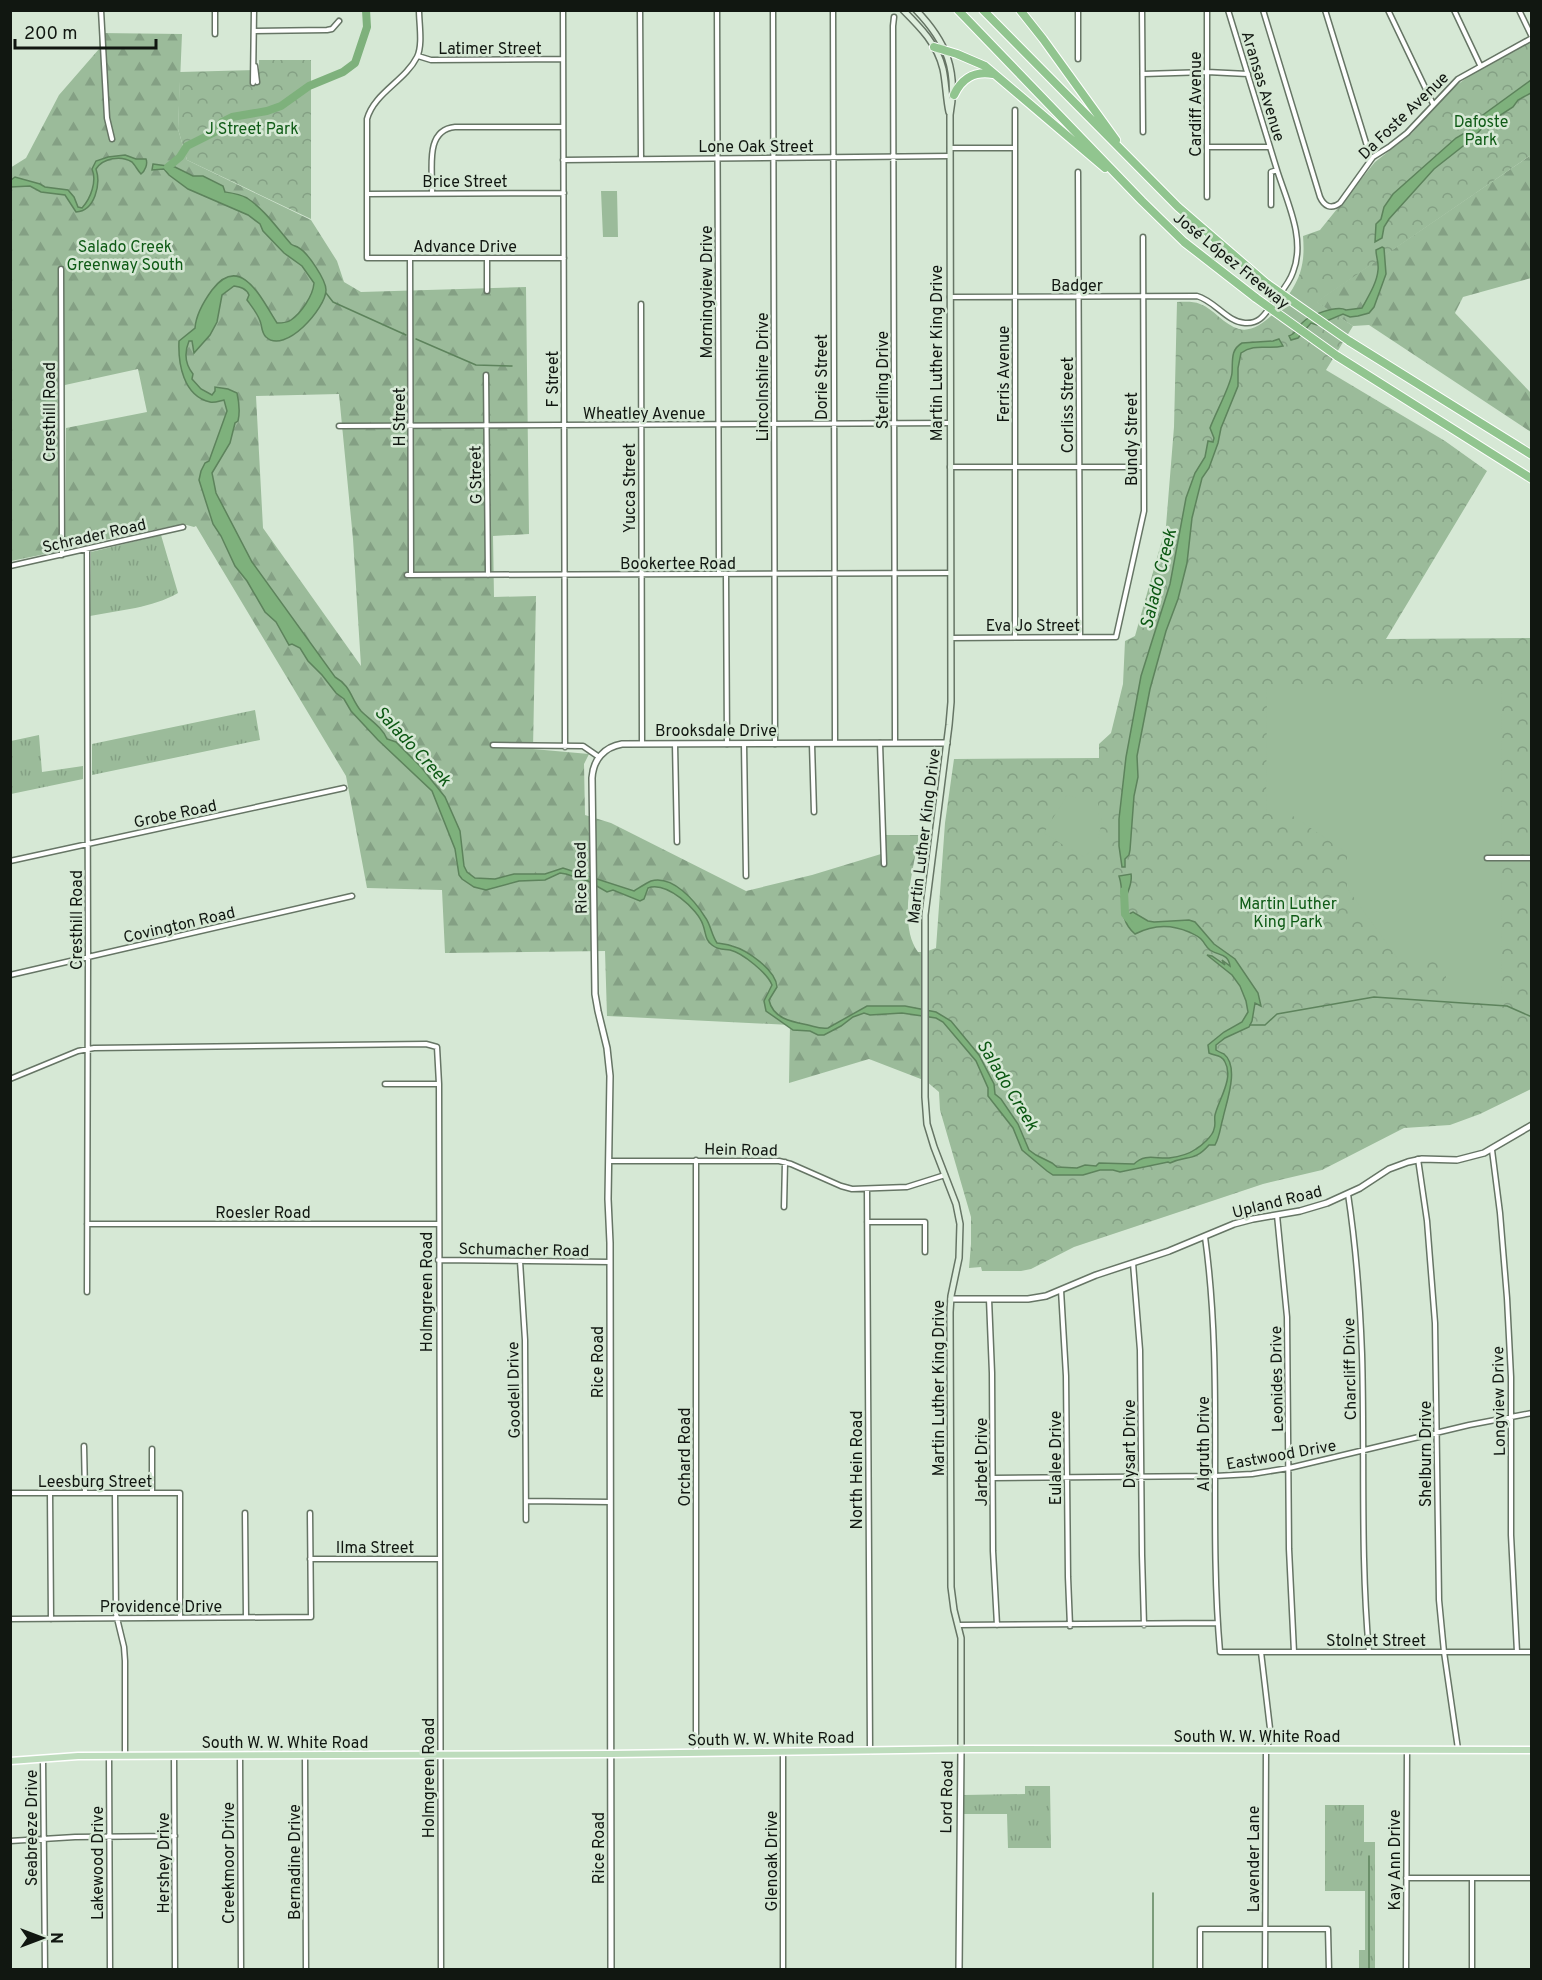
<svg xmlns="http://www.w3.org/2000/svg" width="1542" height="1980" font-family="Overpass,sans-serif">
<defs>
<pattern id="grass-tufts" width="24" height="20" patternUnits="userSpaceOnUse" patternTransform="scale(1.5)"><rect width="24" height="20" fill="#9bbb9a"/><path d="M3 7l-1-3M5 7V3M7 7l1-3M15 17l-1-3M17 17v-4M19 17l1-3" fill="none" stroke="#84a084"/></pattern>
<pattern id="forest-firs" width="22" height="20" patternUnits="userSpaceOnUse" patternTransform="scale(1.5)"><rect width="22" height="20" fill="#9bbb9a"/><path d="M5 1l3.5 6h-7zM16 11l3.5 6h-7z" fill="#84a084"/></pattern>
<pattern id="park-crowns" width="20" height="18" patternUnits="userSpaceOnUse" patternTransform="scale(1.5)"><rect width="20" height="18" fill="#9bbb9a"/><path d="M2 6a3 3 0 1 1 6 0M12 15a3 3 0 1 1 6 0" fill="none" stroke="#84a084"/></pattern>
</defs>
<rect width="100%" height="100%" fill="#d6e8d5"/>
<path fill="url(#grass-tufts)" d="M161,535L178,593C152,608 120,610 90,616L91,552Z
M255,710L260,740L92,775V744Z
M39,735L42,772L83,766V779L11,794V741Z
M1025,1786H1050L1051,1848H1008L1007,1814H964V1795L1025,1794Z
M1325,1805H1364V1842H1375V1969H1359V1950H1365V1891H1325Z"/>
<path fill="url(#forest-firs)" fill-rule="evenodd" d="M99,33L182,34L178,129L187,160L311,220L337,261L344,282L361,292L526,287L529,534L493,536L494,597L536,596L533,749L589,754L584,764L585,815L611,823L746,891L812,875L881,854L887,855L885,835H919C914,868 897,923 918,952H925L926,1081L869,1059L789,1083L790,1025L607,1016L605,951L445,953L442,890L367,888L346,776L196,526L194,527L183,524L65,548L66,428L147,412L138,369L65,385L59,396L60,551L11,561L10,168L26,158L59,95L99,49ZM339,394L353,539L361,666L263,528L256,396Z
M1531,155V278L1463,297L1455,313L1531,393V432L1369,325L1353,326L1316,302Z"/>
<path fill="url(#park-crowns)" d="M1531,41V155L1317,302L1353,326L1326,370L1445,441L1487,471L1386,639L1531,638V1089L1480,1114L1450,1125L1404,1128L1322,1170L1263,1184L1074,1247L1031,1269L1021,1271H982L981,1267L969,1268L971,1244V1217L940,1110L939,1092L926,1081L925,952L936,948L945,823L954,759L1099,758V744L1111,733L1123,684L1125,641L1135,636L1166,526L1174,427L1177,302C1184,302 1193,301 1200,304C1214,309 1224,325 1239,329C1263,336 1294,292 1300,273C1304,260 1304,249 1303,236L1320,230L1375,162L1412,133L1449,91L1477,70Z
M259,60H311V219L187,160L178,129L180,72L259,70Z"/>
<path fill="#9bbb9a" d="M601,191H617L618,237H603Z
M1267,685H1502L1501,996H1446V959H1398L1347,888V853L1290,814H1266Z
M1067,795L1076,798H1098V812L1102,821L1098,839V850H1092L1084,857L1071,849H1066L1065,846L1044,833Z"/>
<path fill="#7eb17c" stroke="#5d835c" stroke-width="1.5" d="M1531,80V93L1518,100L1513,107L1485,125L1472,139L1434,169L1389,219L1384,227L1382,238L1375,242L1376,224L1381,219L1384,207L1393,194L1456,138L1470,130L1476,120Z
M125,155L136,159H146C148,164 145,171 141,174C138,171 135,165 132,162C121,155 103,158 96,169C101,184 95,211 76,212L65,195L41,192L30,186L11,187V180L15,177L40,184L45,187L68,190L74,197L78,207L82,208C91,198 97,181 92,169L96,161L108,157Z
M153,164L175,167L193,176H203L223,186L225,192C232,193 240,194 247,198C265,210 277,228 291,244C293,246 297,246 299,248C308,253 326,280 326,290C326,308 285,355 266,337C262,333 262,328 261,324C259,315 252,307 247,300L249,295C246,288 240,287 234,286L222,295L217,322L210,335L194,353L192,341H189C184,353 185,364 193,374L192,379L201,389L212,395L215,391V387L228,389L237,393C239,402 240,413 238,421L235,423L230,443L212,473L216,493L252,562L335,677C351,686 351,699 361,711C370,720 382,727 387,739L396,742L421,767L445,797L460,831L464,866L467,872L475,878L495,879L514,874H545L563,868L634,891C639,888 646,883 651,881C673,875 695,901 705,917C711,925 711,934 717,943C722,944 727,944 732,946C747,950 776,970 777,987L769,1000C773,1019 793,1022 808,1025C816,1027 820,1029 828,1028L867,1006H905L936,1012L951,1021L979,1055L994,1084L995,1094L1001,1099L1018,1124L1029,1150L1036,1155L1052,1163L1057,1167L1077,1168L1085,1165L1096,1166L1099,1163L1134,1164C1145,1153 1156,1159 1169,1158C1177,1157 1189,1154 1196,1149C1201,1146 1213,1136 1214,1129C1216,1125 1214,1120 1215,1115C1219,1099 1234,1078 1225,1062C1222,1055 1215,1056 1209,1053L1208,1045L1224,1032L1242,1022L1248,1012L1246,1001L1240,986L1232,975L1207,955L1212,956L1225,965L1222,960L1230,966C1228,953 1219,956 1210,950C1205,946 1205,943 1201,939C1198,936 1193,934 1189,932C1171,924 1152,925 1135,934C1116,918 1126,897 1119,876L1131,874C1134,889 1119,899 1127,915L1133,912L1148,921L1154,922L1189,920L1195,922L1214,944L1235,959L1258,993L1261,1006L1255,1003L1252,1021L1249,1027L1225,1038L1216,1045V1050C1219,1052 1222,1053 1224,1054C1240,1067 1226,1103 1223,1118C1220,1128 1220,1136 1215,1145H1209C1194,1162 1188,1155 1170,1163L1168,1162L1120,1172L1113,1170H1100L1083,1175H1053L1047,1171L1022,1150L1013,1128L988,1096V1088L976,1061L943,1022L936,1018L902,1013L870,1015L864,1013L853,1017L841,1026L824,1035H818L810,1031L793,1030L766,1011L764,1001L772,985C768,974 743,953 730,950C723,949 718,950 712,945C705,940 706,933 703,925C698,909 666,881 648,888L644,899L640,901L613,890L607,892L588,881L566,874L560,873L545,880L519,881L486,890L474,887L462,879L459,875L455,849L432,791L378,740L351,711L344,699L336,693L322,675L308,661L300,648L292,644L289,645L276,622L265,612L247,581L235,566L221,536L213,524L199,480L201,471L205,463L209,461L227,411L224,400C219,401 215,403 210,402C183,396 178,363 179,341L195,328C196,314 204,301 212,290C241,252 262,300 277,323C282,323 287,323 291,320C301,313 313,296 314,283L302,266L284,253L263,231L260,224L248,215L188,189L169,175L164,169L152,170Z
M1382,247L1384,248L1386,274L1374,307L1369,313L1358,316L1350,317L1343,314L1317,325L1311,323L1298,338L1291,340L1289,336C1297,333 1297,328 1302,323C1309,315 1337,305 1346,310L1362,308C1368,297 1377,283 1378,270C1379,263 1376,257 1376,250Z
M1279,339L1283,346C1267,350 1255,343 1241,353L1238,368V386L1221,428L1218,443L1209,468L1202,478L1192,518L1187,563L1178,599L1166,631L1150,689L1137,756L1138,777L1134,796L1130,850L1129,855L1125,859V867H1122L1119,846V819L1126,757L1141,676L1170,584L1186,498L1195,473L1205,457L1208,441L1213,442L1214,438L1210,428C1215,414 1231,385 1232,373C1233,361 1230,350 1242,343L1273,341Z"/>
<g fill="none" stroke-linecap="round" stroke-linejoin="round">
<path stroke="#5d835c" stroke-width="1.5" d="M326,293L333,302L406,335
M416,339L476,365L512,366
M1250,1025H1265L1277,1014L1374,997L1507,1006L1532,1017
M1369,1856V1970
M1153,1893V1970"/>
<path stroke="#7eb17c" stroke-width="8" d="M168,167L180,157L187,146L215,132L222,122L232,117L267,111L281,106L309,86L343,72L355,63L367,27L366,10
M1124,891L1125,914L1129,919"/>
<defs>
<path id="minor" d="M101,10L107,118L112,139
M215,10V34
M419,10C419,24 423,45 417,57C405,81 374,93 367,119V258H564
M563,10L565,747
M640,10L641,159
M717,10L719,574
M773,10L775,744
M833,10L835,743
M1078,10V59
M1142,10L1143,132
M1228,10L1277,170
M1263,10L1320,197C1324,206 1331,210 1340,203L1373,157L1389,147L1407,133L1458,79L1532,38
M1325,10L1371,159
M1388,10L1433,104
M1454,10L1480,65
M1519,10L1532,37
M894,17L893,26L895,743
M254,31L327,30L332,29L339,21
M418,56L431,60L563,59
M255,66L257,82
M1143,74L1207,72L1248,74
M253,83L254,10
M1015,110V637
M1207,147H1270
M950,148H1015
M563,160L950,156
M1078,172L1080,637
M432,193C433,170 424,130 455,127H563
M367,194L564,193
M1207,197V10
M410,258L411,575
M61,269L62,555
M487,291V258
M950,297L1197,296C1215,301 1227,322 1245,323C1260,324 1265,314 1273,303C1280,293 1289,284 1293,272C1306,239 1287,202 1277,170L1271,172V205
M641,304L642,744
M486,375L488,575
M339,426L950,423
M950,467H1143
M87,549L88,957L87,1292
M10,566L183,527
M726,574L727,744
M407,575L950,573
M951,638L1116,637L1144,511L1143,237
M880,743L884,864
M675,744L677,842
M744,744L746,876
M812,744L814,812
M493,745L583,746L599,757
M1487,858H1532
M10,861L344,788
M10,975L352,896
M10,1079L78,1051L94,1048L426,1044L437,1047L439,1084L441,1970
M385,1084H439
M1492,1150L1500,1213L1507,1298L1511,1377V1535L1517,1652
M1418,1159L1427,1221L1435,1323L1439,1600L1444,1652L1458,1749
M696,1160V1753
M609,1161H779L791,1164L841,1186L852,1189L907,1187L945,1175
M867,1189L870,1751
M1348,1194C1356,1247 1360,1300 1362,1354C1365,1453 1360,1553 1369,1652
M784,1207L785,1162
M1277,1215L1287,1317L1289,1549L1294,1652
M867,1222H925V1252
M87,1224H438
M1205,1237C1224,1374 1208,1514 1220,1652H1532
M438,1260L610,1262
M520,1261L525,1340L526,1520
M1133,1263L1140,1350L1142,1555L1144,1625
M1061,1290L1066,1376L1068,1577L1070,1626
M989,1299L992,1373L993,1551L997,1625
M84,1446L85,1493
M152,1449V1493
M993,1478L1215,1476L1252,1474L1289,1468L1469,1425L1532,1413
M10,1493H180V1618
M50,1493L51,1619
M115,1493L116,1614L124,1647L125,1661V1756
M526,1501L610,1502
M245,1513L246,1617
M310,1559H439
M10,1619L311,1617L310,1513
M958,1625L1218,1623
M1261,1652L1271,1737L1266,1749L1265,1970
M240,1755L241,1970
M109,1756L110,1970
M174,1756L175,1970
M305,1756L306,1970
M43,1759L45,1970
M10,1841L75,1837L175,1836
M1406,1878H1532
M783,1970V1752
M1200,1970V1929H1328L1329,1970
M1406,1970L1407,1750
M1472,1970V1878"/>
<path id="tertiary" d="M951,1299H1028L1046,1296L1096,1275L1169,1251L1234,1224L1253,1219L1300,1211L1327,1203L1360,1188L1389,1169L1408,1162L1422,1159L1457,1160L1484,1153L1532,1125
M611,1970L610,1243L608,1199L610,1076L607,1048L598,1011L595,994L592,778C593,760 604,747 622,744L947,743
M959,1970L961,1749"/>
<path id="secondary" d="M903,10C921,28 937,44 943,69C946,83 946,98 949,112
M916,10C947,42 958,71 950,115L951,702L949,725L925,915V1097L927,1124L934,1147L956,1204L960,1224L959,1258L951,1296L950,1312L951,1587L954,1610L961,1638V1749"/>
<path id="primary" d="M10,1761L78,1756L611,1754L971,1749L1532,1750"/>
<path id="motorway" d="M958,10L1142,201L1184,242L1256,298
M983,10L1178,207L1266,283
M1020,10L1043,39L1116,140
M934,47L957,54L985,66L1105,168
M954,95C962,78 974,71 993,74
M1349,341L1532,455
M1337,356L1532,479"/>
</defs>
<use href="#minor" stroke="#667565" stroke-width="7"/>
<use href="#tertiary" stroke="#667565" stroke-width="8"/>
<use href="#secondary" stroke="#667565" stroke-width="8"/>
<use href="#primary" stroke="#fff" stroke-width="9"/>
<use href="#motorway" stroke="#fff" stroke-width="10"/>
<use href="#minor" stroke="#fff" stroke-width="4"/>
<use href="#tertiary" stroke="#fff" stroke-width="5"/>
<use href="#secondary" stroke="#deeedd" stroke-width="5"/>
<use href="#primary" stroke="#bddcbc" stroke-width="6"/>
<use href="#motorway" stroke="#91c58f" stroke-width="8"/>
<defs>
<path id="motorway-bridge" d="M1266,283L1349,341
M1256,298L1337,356"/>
</defs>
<use href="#motorway-bridge" stroke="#fff" stroke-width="10" stroke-linecap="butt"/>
<use href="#motorway-bridge" stroke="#91c58f" stroke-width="8"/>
</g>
<g text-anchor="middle" stroke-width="5" stroke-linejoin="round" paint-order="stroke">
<g font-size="16" fill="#111711" stroke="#d6e8d5">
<text x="490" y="54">Latimer Street</text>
<text transform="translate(1264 86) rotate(73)" y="6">Aransas Avenue</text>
<text transform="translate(1195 104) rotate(-90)" y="6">Cardiff Avenue</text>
<text transform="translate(1403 115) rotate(-44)" y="6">Da Foste Avenue</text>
<text x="756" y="152">Lone Oak Street</text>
<text x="465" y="187">Brice Street</text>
<text x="465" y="252">Advance Drive</text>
<text transform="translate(1232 260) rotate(39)" y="6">José López Freeway</text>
<text x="1077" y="291">Badger</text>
<text transform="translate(706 292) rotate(-90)" y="6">Morningview Drive</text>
<text transform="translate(936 353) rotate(-90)" y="6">Martin Luther King Drive</text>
<text transform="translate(1003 374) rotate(-90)" y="6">Ferris Avenue</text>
<text transform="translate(762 377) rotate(-90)" y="6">Lincolnshire Drive</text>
<text transform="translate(821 377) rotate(-90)" y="6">Dorie Street</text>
<text transform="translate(552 379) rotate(-90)" y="6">F Street</text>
<text transform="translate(882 380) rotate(-90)" y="6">Sterling Drive</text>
<text transform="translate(1067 405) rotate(-90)" y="6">Corliss Street</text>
<text transform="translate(49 412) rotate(-90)" y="6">Cresthill Road</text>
<text x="644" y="419">Wheatley Avenue</text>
<text transform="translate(399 417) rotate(-90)" y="6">H Street</text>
<text transform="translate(1131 439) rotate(-90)" y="6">Bundy Street</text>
<text transform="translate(475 475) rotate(-91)" y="6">G Street</text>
<text transform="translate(629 488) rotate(-90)" y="6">Yucca Street</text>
<text transform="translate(94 535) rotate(-13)" y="6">Schrader Road</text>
<text x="678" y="569">Bookertee Road</text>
<text x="1033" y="631">Eva Jo Street</text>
<text x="716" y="736">Brooksdale Drive</text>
<text transform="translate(175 813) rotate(-12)" y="6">Grobe Road</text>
<text transform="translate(923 836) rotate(-83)" y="6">Martin Luther King Drive</text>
<text transform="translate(580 878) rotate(-91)" y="6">Rice Road</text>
<text transform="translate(76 920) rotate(-90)" y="6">Cresthill Road</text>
<text transform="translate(179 924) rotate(-13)" y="6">Covington Road</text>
<text transform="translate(741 1149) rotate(1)" y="6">Hein Road</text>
<text transform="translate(1277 1201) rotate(-14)" y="6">Upland Road</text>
<text x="263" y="1218">Roesler Road</text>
<text transform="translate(524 1249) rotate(1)" y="6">Schumacher Road</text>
<text transform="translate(426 1292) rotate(-90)" y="6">Holmgreen Road</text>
<text transform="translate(597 1362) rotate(-90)" y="6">Rice Road</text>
<text transform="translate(1349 1369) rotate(-91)" y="6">Charcliff Drive</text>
<text transform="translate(1276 1379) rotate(-91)" y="6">Leonides Drive</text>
<text transform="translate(938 1388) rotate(-90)" y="6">Martin Luther King Drive</text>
<text transform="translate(513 1390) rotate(-91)" y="6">Goodell Drive</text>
<text transform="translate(1498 1401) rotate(-91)" y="6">Longview Drive</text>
<text transform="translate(1129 1444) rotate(-90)" y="6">Dysart Drive</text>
<text transform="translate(1203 1444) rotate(-90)" y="6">Algruth Drive</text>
<text transform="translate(1281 1454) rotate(-10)" y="6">Eastwood Drive</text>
<text transform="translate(1425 1454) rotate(-90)" y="6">Shelburn Drive</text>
<text transform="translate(684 1457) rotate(-90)" y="6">Orchard Road</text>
<text transform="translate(1055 1458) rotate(-90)" y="6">Eulalee Drive</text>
<text transform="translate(981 1462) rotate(-90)" y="6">Jarbet Drive</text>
<text transform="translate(856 1470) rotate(-90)" y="6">North Hein Road</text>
<text x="95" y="1487">Leesburg Street</text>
<text x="375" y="1553">Ilma Street</text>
<text x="161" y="1612">Providence Drive</text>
<text x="1376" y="1646">Stolnet Street</text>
<text x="1257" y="1742">South W. W. White Road</text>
<text transform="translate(771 1738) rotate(-1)" y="6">South W. W. White Road</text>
<text x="285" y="1748">South W. W. White Road</text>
<text transform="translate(428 1778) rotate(-90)" y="6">Holmgreen Road</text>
<text transform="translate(946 1797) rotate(-89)" y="6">Lord Road</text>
<text transform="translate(31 1828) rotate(-90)" y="6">Seabreeze Drive</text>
<text transform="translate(598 1848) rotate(-90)" y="6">Rice Road</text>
<text transform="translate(1253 1859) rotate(-90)" y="6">Lavender Lane</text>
<text transform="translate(1394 1860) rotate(-90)" y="6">Kay Ann Drive</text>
<text transform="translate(771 1861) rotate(-90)" y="6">Glenoak Drive</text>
<text transform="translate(294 1862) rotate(-90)" y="6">Bernadine Drive</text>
<text transform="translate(97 1863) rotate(-90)" y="6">Lakewood Drive</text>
<text transform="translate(163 1863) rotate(-90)" y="6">Hershey Drive</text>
<text transform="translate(228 1863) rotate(-90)" y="6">Creekmoor Drive</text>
</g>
<g font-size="16" fill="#0e5a15" stroke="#d6e8d5">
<text x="1481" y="127">Dafoste<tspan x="1481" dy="18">Park</tspan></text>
<text x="252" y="134">J Street Park</text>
<text x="125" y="252">Salado Creek<tspan x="125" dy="18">Greenway South</tspan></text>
<text x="1288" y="909">Martin Luther<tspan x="1288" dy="18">King Park</tspan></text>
</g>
<g font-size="18" font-style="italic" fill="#0c5813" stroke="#d6e8d5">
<text transform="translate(1158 579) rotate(-76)" y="6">Salado Creek</text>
<text transform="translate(413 746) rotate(47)" y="6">Salado Creek</text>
<text transform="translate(1008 1085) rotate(59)" y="6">Salado Creek</text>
</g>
</g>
<rect width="1542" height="1980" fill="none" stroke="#111711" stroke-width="24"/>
<g transform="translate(42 1938) rotate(90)" stroke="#d6e8d5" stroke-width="4.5" paint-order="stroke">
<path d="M0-4.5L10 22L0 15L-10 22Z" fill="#111711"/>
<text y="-9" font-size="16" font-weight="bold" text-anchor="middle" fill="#111711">N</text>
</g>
<path d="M15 39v9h141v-9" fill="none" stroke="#111711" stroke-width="3"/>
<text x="24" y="39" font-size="18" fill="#111711" stroke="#d6e8d5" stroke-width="4.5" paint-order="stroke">200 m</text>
</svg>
